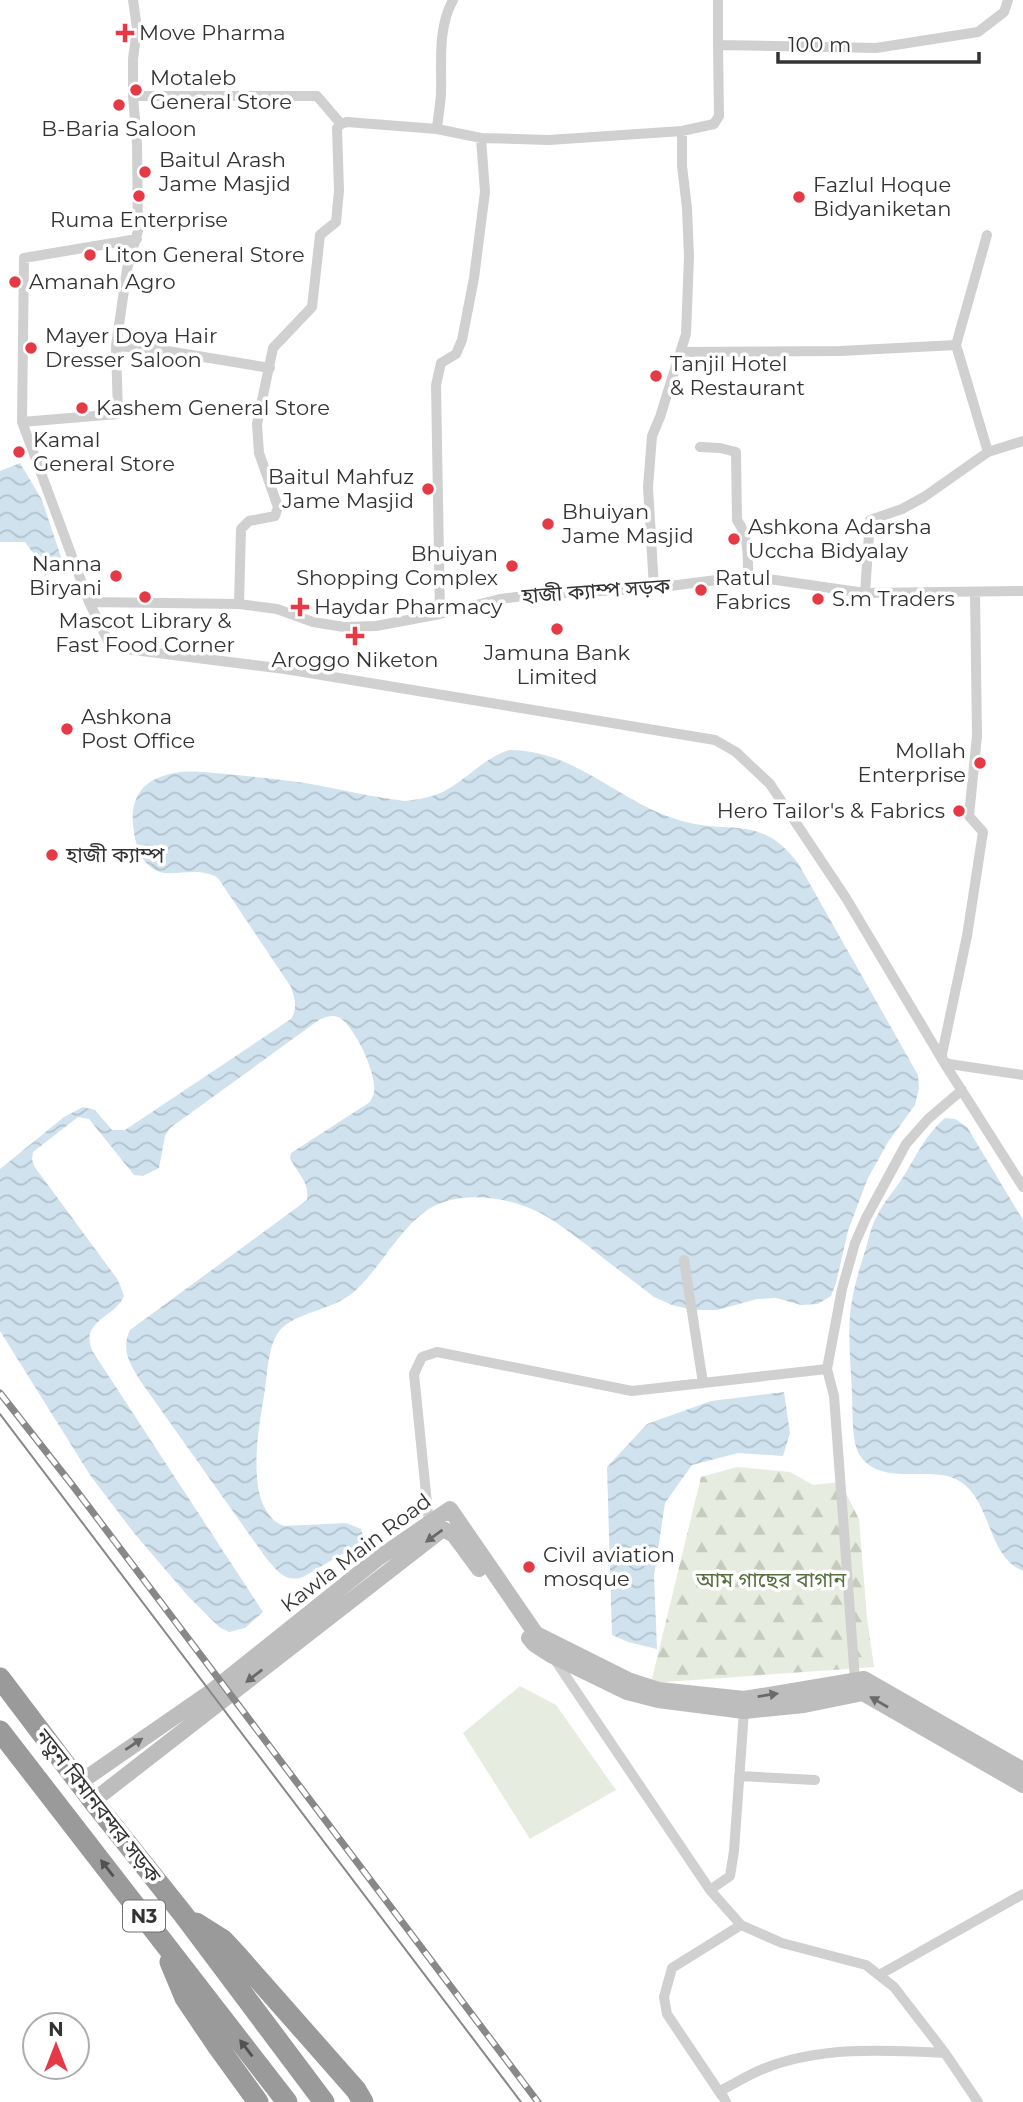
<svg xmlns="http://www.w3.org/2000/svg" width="1023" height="2102" font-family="Montserrat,'Noto Sans Bengali',sans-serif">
<defs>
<pattern id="forest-firs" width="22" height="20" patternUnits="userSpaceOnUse" patternTransform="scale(1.75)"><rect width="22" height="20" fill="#e6ecdf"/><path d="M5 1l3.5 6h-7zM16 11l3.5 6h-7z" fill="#c6cbc0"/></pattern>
<pattern id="water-waves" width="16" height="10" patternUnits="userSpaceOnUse" patternTransform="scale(1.75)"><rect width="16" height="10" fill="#cfe2ee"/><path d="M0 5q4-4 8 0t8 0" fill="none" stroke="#b2c2cd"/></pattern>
</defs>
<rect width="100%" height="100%" fill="#fff"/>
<path fill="url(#forest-firs)" d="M737,1467L790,1472L813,1485L840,1482L859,1519L867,1618L874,1667L651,1683L701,1477Z"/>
<path fill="#e6ecdf" d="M520,1686L556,1705L616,1790L530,1839L463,1733Z"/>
<path fill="url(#water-waves)" d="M20,463L42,500L64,566L45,576L39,561L25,542H0V471Z
M509,750C577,750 620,804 682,821C733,835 760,814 798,863L918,1075L919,1088L915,1105L888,1142L867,1180L848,1231L836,1283L831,1296L818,1304L801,1305L776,1298L757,1299L717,1310H693L672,1305L654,1297C632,1280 609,1263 587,1245C570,1233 554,1219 534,1210C503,1196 457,1190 427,1210C398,1231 382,1265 357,1289C336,1310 302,1310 282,1328C268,1342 268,1370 265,1389C260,1423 241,1509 284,1526L346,1523L361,1529L363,1536L361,1543L303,1577C284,1583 278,1571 266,1558L139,1379C129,1362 121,1349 130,1330L307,1200C310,1182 297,1173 290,1158L291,1153L370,1102C371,1099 374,1095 374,1092C377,1074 355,1027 340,1018C332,1014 326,1017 319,1020L170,1128L165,1136L159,1168L143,1176L134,1175L89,1119L78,1117L33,1152L32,1159L34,1166L118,1280L124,1296C115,1318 78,1321 93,1352L263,1612L245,1628L229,1632L219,1627L187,1595L134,1533L90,1475L0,1331V1169L64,1117L83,1107L95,1110L112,1130H125L291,1019C298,1008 295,999 291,987L218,878C195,864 169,881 152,868C138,858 135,841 133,825C131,804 138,786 158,778C179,768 204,772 226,774C253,777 279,779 305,783C339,789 371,797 405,801C420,799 435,797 448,789C469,777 485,758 509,750Z
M945,1118L955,1119L967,1127L1023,1220V1571C987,1556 992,1503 961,1482C934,1463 884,1488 861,1457C851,1444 853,1411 852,1394C851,1368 848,1342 850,1315C852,1293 859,1269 866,1248C869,1238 871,1227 876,1218C883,1202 896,1189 905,1174C917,1154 927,1133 945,1118Z
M784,1392L790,1433L783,1456L738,1453L692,1465L665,1503L654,1576L657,1649L628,1642L612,1635L607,1467L647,1424L711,1401Z"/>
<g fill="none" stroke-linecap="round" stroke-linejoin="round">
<path stroke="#d0d0d0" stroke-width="10" d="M133,0L137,28L133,59V96L137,144L138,231L127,269L116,346L118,414L22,422L89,602L108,641L126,649L285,669L715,740L736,752L770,784L846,898L943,1061L1023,1187
M718,0V45
M133,96H317L341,124
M341,124L347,122L437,129L481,138L549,140L682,131L714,124L719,116L718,45L876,48L978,32L1004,12L1008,0
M437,129C438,118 440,106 441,95C442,63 437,29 453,0
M987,235L956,345L988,452
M116,346L155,349L270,368
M681,352L840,351L956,345
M22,422L24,258L137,239
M700,447L720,448L736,452L737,520C749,537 748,557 748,576
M654,588L648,487L652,436L660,417L686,334L689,257L687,208L682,166V131
M975,592L977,736L969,816L983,832L967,936L942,1054L943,1061L949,1064L1023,1075
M865,593L870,520L902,509L924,497L988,452L1023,441
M89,602L239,604L277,609L313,622L344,627L376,626L440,614L500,599L532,595L654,588L748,576L865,593L1023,591
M239,604L241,529L249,521L275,516L278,507L259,453L257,424L273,348L312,307L320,235L336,222L339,191L337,128L341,124
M440,614L436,385L441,363L456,354L462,340L474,278L485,192L481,138
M684,1260L703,1383
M429,1523L414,1374L422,1357L437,1352L632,1391L827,1369
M553,1657L710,1890L741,1925L782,1943L866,1965L894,1987L945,2053L978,2102
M855,1680L834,1396L827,1369L842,1289L855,1243L866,1218L906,1144L928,1119L962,1090
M739,1776L815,1780
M710,1890L730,1876L734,1851L744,1711
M879,1975L1023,1894
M722,2096L667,2014L664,1997L672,1968L741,1925
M726,2102L720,2091C734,2084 748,2075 763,2069C819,2046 886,2050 945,2053"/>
<path stroke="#bdbdbd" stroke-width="16" d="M529,1638L534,1644L551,1655L627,1692L658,1700L744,1711L804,1705L863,1693L1023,1785
M79,1783L212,1691L377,1559L450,1509L536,1634L628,1680L659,1690L744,1699L864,1679L1023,1770
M93,1801L443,1529L454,1535L479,1569"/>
<path stroke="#9a9a9a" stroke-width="21" d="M0,1678L93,1801L183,1914L324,2102
M0,1731L287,2102
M196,1923L223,1940L237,1955L356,2090L363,2102
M170,1962L185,1998L216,2044L258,2102"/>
<path stroke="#888" stroke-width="2" d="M0,1414L521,2102"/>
<defs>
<path id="rail" d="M0,1393L73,1486L538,2102"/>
</defs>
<use href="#rail" stroke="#888" stroke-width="7"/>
<use href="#rail" stroke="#fff" stroke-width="4.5" stroke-dasharray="13" stroke-linecap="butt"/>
</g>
<defs><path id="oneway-solid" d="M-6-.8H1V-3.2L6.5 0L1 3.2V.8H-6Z" transform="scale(1.75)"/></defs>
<g fill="#6a6a6a">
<use href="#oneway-solid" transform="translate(434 1536) rotate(144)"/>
<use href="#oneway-solid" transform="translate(254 1676) rotate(142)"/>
<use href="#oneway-solid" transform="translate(768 1695) rotate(-9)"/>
<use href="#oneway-solid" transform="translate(879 1702) rotate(-150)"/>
<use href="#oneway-solid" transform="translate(134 1744) rotate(-34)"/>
</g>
<g fill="#525252">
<use href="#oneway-solid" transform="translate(107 1868) rotate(-128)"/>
<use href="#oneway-solid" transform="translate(246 2048) rotate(-127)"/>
</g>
<g fill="#e63946" stroke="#fff" stroke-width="2.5">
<path d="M121.5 22.5h7v7h7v7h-7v7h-7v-7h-7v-7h7z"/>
<circle cx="136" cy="90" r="7"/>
<circle cx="119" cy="105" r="7"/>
<circle cx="145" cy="172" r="7"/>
<circle cx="139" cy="196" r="7"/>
<circle cx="799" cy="197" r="7"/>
<circle cx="90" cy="255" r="7"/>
<circle cx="15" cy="282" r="7"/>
<circle cx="31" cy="348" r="7"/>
<circle cx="656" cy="376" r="7"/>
<circle cx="82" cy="408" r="7"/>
<circle cx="19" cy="452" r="7"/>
<circle cx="428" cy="489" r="7"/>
<circle cx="548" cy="524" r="7"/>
<circle cx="734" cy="539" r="7"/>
<circle cx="512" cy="566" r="7"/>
<circle cx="116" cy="576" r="7"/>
<circle cx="701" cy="590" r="7"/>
<circle cx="145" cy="597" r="7"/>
<circle cx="818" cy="599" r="7"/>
<path d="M296.5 596.5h7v7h7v7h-7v7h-7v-7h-7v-7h7z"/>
<circle cx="557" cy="629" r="7"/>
<path d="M351.5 625.5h7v7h7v7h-7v7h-7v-7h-7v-7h7z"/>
<circle cx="67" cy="729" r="7"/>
<circle cx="980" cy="763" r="7"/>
<circle cx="959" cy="811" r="7"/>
<circle cx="52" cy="855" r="7"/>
<circle cx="529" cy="1567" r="7"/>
</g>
<g text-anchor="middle" stroke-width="7" stroke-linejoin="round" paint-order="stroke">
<rect fill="#fff" stroke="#707070" stroke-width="2" x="123" y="1900.5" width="42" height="31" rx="5"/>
<g font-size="19" font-weight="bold" fill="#333">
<text x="144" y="1923">N3</text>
</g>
<g font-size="21" fill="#333" stroke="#fff" text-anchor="start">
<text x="139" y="40">Move Pharma</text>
<text x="150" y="85">Motaleb<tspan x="150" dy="24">General Store</tspan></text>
<text x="119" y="136" text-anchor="middle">B-Baria Saloon</text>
<text x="159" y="167">Baitul Arash<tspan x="159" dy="24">Jame Masjid</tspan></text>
<text x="813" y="192">Fazlul Hoque<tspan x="813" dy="24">Bidyaniketan</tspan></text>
<text x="139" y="227" text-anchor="middle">Ruma Enterprise</text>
<text x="104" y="262">Liton General Store</text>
<text x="29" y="289">Amanah Agro</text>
<text x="45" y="343">Mayer Doya Hair<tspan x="45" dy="24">Dresser Saloon</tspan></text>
<text x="670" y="371">Tanjil Hotel<tspan x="670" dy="24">&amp; Restaurant</tspan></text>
<text x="96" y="415">Kashem General Store</text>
<text x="33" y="447">Kamal<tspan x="33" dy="24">General Store</tspan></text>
<text x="414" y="484" text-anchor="end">Baitul Mahfuz<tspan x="414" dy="24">Jame Masjid</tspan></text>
<text x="562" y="519">Bhuiyan<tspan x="562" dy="24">Jame Masjid</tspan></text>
<text x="748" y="534">Ashkona Adarsha<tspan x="748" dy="24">Uccha Bidyalay</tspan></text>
<text x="498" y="561" text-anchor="end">Bhuiyan<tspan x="498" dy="24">Shopping Complex</tspan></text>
<text x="102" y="571" text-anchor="end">Nanna<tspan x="102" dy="24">Biryani</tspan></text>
<text x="715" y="585">Ratul<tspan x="715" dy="24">Fabrics</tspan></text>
<text x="832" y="606">S.m Traders</text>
<text x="314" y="614">Haydar Pharmacy</text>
<text x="145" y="628" text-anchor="middle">Mascot Library &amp;<tspan x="145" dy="24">Fast Food Corner</tspan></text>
<text x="557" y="660" text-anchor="middle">Jamuna Bank<tspan x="557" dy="24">Limited</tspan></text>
<text x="355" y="667" text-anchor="middle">Aroggo Niketon</text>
<text x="81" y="724">Ashkona<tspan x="81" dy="24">Post Office</tspan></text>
<text x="966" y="758" text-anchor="end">Mollah<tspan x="966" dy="24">Enterprise</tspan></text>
<text x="945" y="818" text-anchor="end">Hero Tailor's &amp; Fabrics</text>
<text x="66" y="862">হাজী ক্যাম্প</text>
<text x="543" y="1562">Civil aviation<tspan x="543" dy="24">mosque</tspan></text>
</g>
<g font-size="21" fill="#333" stroke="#fff">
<text transform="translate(596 591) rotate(-4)" y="7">হাজী ক্যাম্প সড়ক</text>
<text transform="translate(356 1553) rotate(-37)" y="7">Kawla Main Road</text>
<text transform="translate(98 1806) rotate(52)" y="7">নতুন বিমানবন্দর সড়ক</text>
</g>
<g font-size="21" fill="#56703f" stroke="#fff">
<text x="771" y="1587">আম গাছের বাগান</text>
</g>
</g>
<g transform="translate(56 2046)"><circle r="33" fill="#ffffff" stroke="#adadad" stroke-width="2"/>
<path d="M0-5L12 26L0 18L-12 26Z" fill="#e63946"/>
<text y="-10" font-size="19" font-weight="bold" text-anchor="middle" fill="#333333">N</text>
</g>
<path d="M778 52v10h201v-10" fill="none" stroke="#333333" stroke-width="3.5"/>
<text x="788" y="52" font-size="21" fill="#333333" stroke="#ffffff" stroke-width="5" paint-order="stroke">100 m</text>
</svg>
